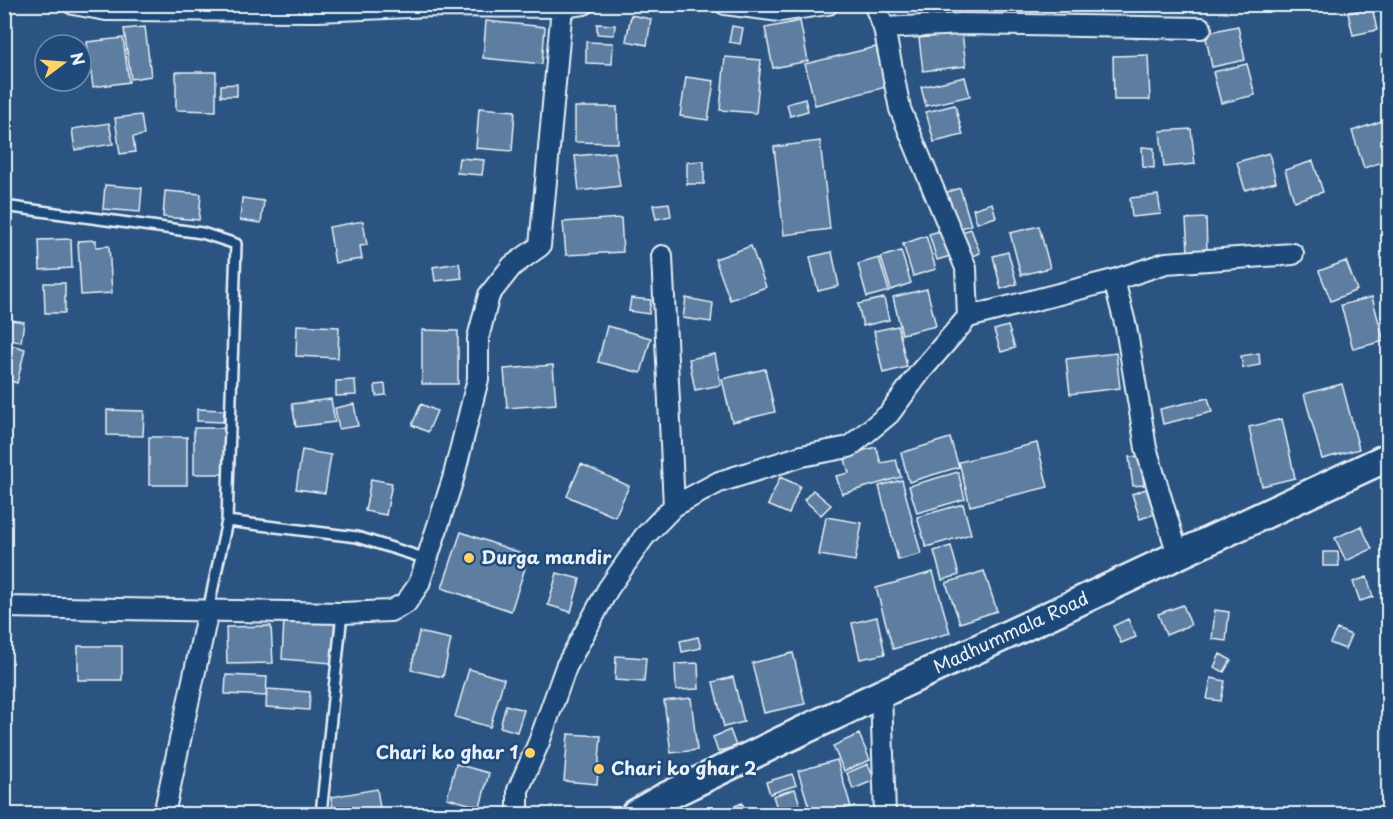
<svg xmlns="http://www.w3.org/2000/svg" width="1393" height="819" font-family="'Playpen Sans',sans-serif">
<rect width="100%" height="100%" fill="#2b5482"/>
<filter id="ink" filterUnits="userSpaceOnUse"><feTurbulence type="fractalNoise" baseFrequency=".0167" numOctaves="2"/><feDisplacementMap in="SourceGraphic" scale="12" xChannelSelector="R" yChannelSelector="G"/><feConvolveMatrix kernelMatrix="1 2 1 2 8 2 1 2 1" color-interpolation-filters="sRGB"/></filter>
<g filter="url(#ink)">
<path fill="#5d7da1" stroke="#e8f1f8" stroke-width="1.5" d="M897,4H953V9L897,11Z
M1010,4H1045V10H1010Z
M1372,7L1377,30L1353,35L1348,13Z
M631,15L651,19L647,45L626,41Z
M486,21L545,27L542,64L483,58Z
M800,21L808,61L773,68L765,28Z
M597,24L615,25L614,35L597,34Z
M732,26L743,28L740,44L729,42Z
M1238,26L1245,60L1212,67L1205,33Z
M145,27L151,76L131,79L124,29Z
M962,33L966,66L923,71L919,38Z
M123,38L129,82L93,87L87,42Z
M586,42L613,43L612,64L586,63Z
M876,47L886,87L815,105L805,64Z
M1148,55L1150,100H1114L1113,56Z
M725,57L761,60L756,113L720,110Z
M1247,64L1255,95L1221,103L1213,72Z
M176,72H216V111L176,110Z
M686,77L714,81L708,120L680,116Z
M965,77L970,96L926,106L921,87Z
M237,84V96H221V85Z
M805,99L808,111L790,116L787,104Z
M955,105L963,135L934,142L926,112Z
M575,107H617L618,143L575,142Z
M479,108L515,111L512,151L476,148Z
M141,115L144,135L133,137L135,152L120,154L115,118Z
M1388,119V160L1364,168L1352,131Z
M109,123L113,144L75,150L72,129Z
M1191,129L1195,164L1164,167L1160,131Z
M820,141L830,229L784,235L774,147Z
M1142,147L1154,148V168L1143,167Z
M615,152L620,186L579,191L575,156Z
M1269,153L1276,182L1245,190L1237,162Z
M459,158L484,160L482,175L457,173Z
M704,161V184H687V162Z
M1313,161L1323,192L1294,201L1285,170Z
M105,185L142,188L140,212L103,209Z
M960,188L971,225L958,229L947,192Z
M165,191L201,194L199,220L163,217Z
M1158,195L1161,214L1132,217L1130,198Z
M242,198L264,201L261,223L240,220Z
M669,203L671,216L656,219L653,205Z
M992,203L996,217L977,223L973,209Z
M621,218L623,252L566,255L563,222Z
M1206,218L1207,251L1188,252L1186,219Z
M363,221L367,245L360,246L362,259L335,263L329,227Z
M1039,226L1050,268L1021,275L1010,233Z
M947,229L954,255L937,260L929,234Z
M971,229L980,253L971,257L962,232Z
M926,236L936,269L913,276L903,244Z
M71,239L72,268L40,270L39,240Z
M96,240V247L109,246L112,293L81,295L78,241Z
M751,246L766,287L730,300L715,259Z
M901,251L911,283L891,290L881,257Z
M832,252L839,286L818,291L810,257Z
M1008,252L1017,284L1001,289L993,256Z
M879,258L889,291L867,297L858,264Z
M1346,261L1357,290L1331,301L1319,271Z
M459,263L462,278L435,281L433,267Z
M44,283H65V313H45Z
M927,289L936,326L902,334L893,297Z
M1372,297L1384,341L1353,349L1341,305Z
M631,298L651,300L649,314L629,311Z
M686,298L713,303L711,322L683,318Z
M884,298L889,320L863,326L858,304Z
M4,319L24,322L21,342L4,339Z
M297,325L339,327L338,358L296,356Z
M607,326L651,338L641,373L598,362Z
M898,326L907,367L883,373L874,331Z
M1008,326L1015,348L1001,352L994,330Z
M422,330L458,331V384H422Z
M4,343L25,349L17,383L4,379Z
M1116,353L1120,388L1070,394L1066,359Z
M1259,353L1260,365L1243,368L1241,356Z
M715,354L721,385L695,390L689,359Z
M553,365L556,404L507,408L504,369Z
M765,369L775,412L732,422L722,379Z
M355,380L356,395L336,396V381Z
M385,384L386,395L376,396L375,385Z
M1342,384L1359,449L1322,459L1304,394Z
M1208,398L1212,412L1163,424L1160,409Z
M331,399L335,422L296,427L292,404Z
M354,404L358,426L339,429L335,408Z
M421,404L437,411L428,432L412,425Z
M197,409L224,410L223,422L197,421Z
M107,410L144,411L143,436L107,435Z
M1282,419L1295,478L1262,486L1249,427Z
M194,428H225V474H194Z
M149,437H187V485H149Z
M950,438L959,467L909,482L901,453Z
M1037,443L1048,487L970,506L959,462Z
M876,447L881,463L896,460L901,477L842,494L836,476L849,473L844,456Z
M302,450L331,455L325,493L296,489Z
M1140,456L1144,485L1133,486L1129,457Z
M581,464L629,486L615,517L567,496Z
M958,472L965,499L917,513L909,486Z
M780,477L800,486L789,514L768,505Z
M371,479L392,483L386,515L365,511Z
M902,480L921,554L898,560L879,486Z
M1146,489L1155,514L1140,519L1132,494Z
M813,490L831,505L821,515L804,500Z
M963,504L971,534L926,547L917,517Z
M826,517L862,523L855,561L819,555Z
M1361,526L1372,549L1346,561L1335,538Z
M461,532L529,556L511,611L442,588Z
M951,546L959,575L942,580L934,551Z
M1323,552H1338L1339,566H1323Z
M984,571L997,611L960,623L946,583Z
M933,572L950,633L893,649L876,588Z
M557,573L580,579L571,612L548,605Z
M1367,577L1373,597L1360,601L1353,582Z
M1183,605L1191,625L1166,635L1158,614Z
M1215,610L1229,612L1226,641L1212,639Z
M877,617L885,654L860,659L852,623Z
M284,619L335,623L332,663L282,659Z
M1128,619L1136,637L1121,643L1113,626Z
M271,626L273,663L227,664L226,627Z
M1337,629L1351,635L1345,649L1330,643Z
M419,632L451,639L443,677L411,670Z
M698,637L701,648L682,652L680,641Z
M78,646H122V680H78Z
M793,653L805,704L764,713L752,663Z
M1220,654L1231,660L1224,672L1214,667Z
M616,656L646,658L644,682L615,680Z
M698,663L699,689L676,690L675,664Z
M469,669L504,679L490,727L455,717Z
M226,675L267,677L266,696L225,694Z
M733,677L744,722L724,727L713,682Z
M1211,678L1225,681L1221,701L1207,699Z
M267,689L310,692L309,710L266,707Z
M691,698L697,750L671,753L664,701Z
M506,705L524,710L517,732L500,727Z
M730,730L736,746L718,752L713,737Z
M568,734L601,736L597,784L564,781Z
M859,734L870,760L844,771L833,746Z
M837,760L851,807L825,814H811L798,771Z
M456,764L489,773L480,807L447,798Z
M868,764L875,780L853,789L847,773Z
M792,774L796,785L770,794L766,782Z
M377,789L380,808L334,814L331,797Z
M795,789L803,814H779L773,796Z
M742,803L747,814H715Z"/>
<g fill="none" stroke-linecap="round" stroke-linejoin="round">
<defs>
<path id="lane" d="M4,206L202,233L236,244L227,521
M208,611L227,521L357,537L427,559
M321,814L342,613"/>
<path id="street" d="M73,4L106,10L317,11L432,6L562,7
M725,4L780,11L828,4
M884,28L962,24L1201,28
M662,256L674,506
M1114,280L1126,327L1146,448L1178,555
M968,317L1114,280L1166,263L1293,254
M4,607L342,613L390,611L406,603L419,584L453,479L478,379V338L489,295L512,266L540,246L562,7L584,4
M881,694L885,814
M164,814L208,611
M518,814V790L539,742L566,667L608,589L644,537L674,506L719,482L802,456L849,447L889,414L921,371L968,317L966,268L900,109L884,28L874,4"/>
<path id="secondary" d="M635,814L663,798L808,728L1388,457"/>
</defs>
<use href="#lane" stroke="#e8f1f8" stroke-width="14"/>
<use href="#street" stroke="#e8f1f8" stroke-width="24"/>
<use href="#secondary" stroke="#e8f1f8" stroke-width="32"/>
<use href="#lane" stroke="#1f4a7a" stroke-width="9"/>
<use href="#street" stroke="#1f4a7a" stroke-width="20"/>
<use href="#secondary" stroke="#1f4a7a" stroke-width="27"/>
</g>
</g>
<g fill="#ffd166" stroke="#1f4a7a" stroke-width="2">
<circle cx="469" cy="558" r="6"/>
<circle cx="530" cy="753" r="6"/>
<circle cx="599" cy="769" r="6"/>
</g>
<g text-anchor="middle" stroke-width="5" stroke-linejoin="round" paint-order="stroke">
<g font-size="18" font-weight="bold" fill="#e8f1f8" stroke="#1f4a7a" text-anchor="start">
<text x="481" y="564">Durga mandir</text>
<text x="518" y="759" text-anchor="end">Chari ko ghar 1</text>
<text x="611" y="775">Chari ko ghar 2</text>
</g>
<g font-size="18" fill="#e8f1f8" stroke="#1f4a7a">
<text transform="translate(1011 633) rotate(-25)" y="6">Madhummala Road</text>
</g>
</g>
<rect width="1393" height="819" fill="none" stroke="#1f4a7a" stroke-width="24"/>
<rect x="12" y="12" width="1369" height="795" fill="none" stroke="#e8f1f8" stroke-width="2" filter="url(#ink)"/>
<g transform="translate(63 63) rotate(74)"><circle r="28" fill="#1f4a7a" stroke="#6f8dac" stroke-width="1.5"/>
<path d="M0-4.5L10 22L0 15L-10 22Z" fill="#ffd166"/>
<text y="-9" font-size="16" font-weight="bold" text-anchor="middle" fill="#e8f1f8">N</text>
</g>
</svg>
